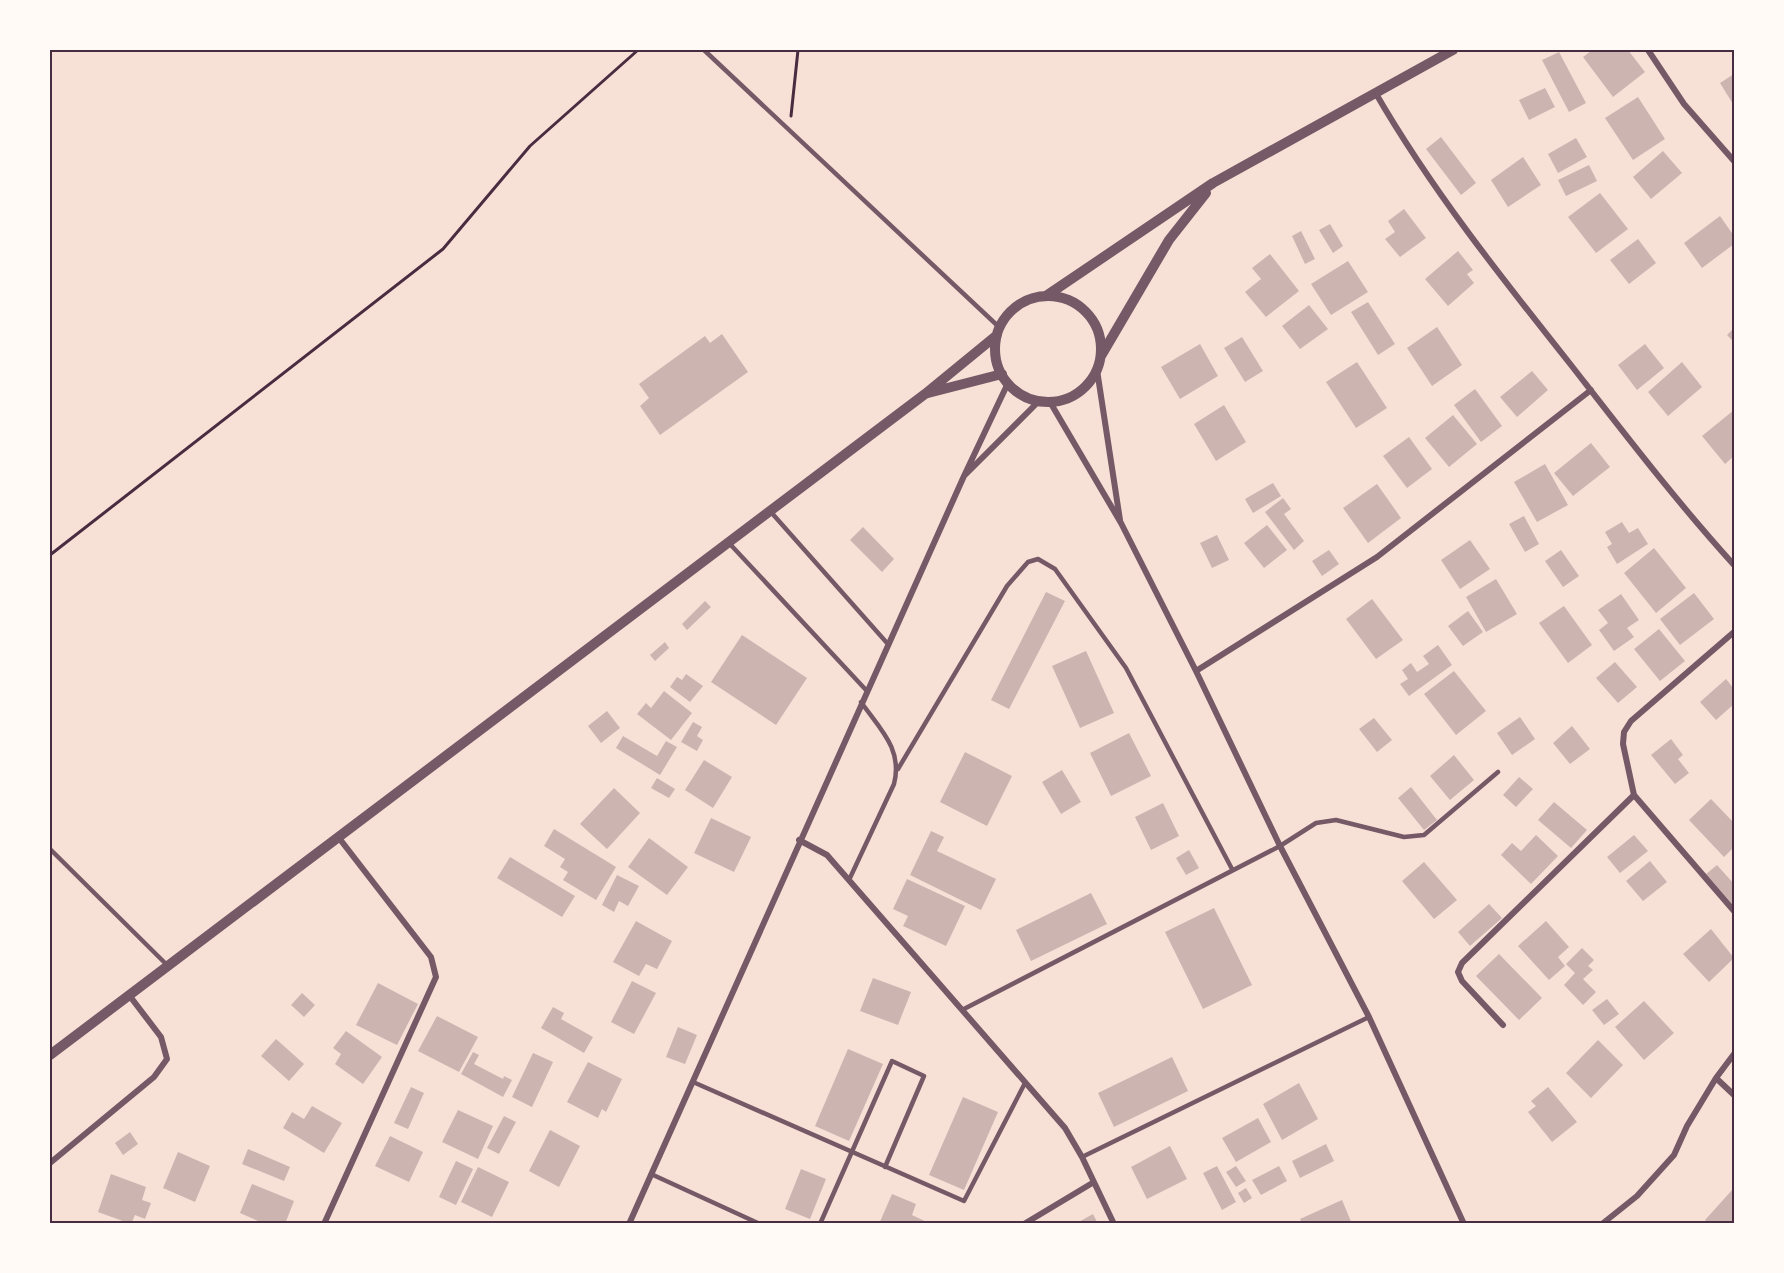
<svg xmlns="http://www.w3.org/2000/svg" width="1784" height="1273" font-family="Inter,sans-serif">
<rect width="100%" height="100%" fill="#f7e1d7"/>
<path fill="#ccb4b1" d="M1592,50H1628L1645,72L1613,97L1583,57Z
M1559,52L1586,103L1569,112L1542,60Z
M1734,74V103L1733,104L1720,83Z
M1545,88L1555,107L1529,120L1519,100Z
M1638,97L1665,139L1633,160L1605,118Z
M1441,137L1476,183L1461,195L1426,149Z
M1576,138L1587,157L1558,173L1548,154Z
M1663,151L1682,173L1651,199L1633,177Z
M1523,157L1541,185L1508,207L1491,180Z
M1589,165L1597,181L1566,196L1558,180Z
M1600,193L1628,229L1596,253L1568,217Z
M1404,209L1426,238L1400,257L1385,239L1395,232L1388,221Z
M1720,216L1734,236V244L1702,268L1684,243Z
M1330,224L1343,246L1333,253L1319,230Z
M1301,231L1315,259L1305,264L1292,236Z
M1638,239L1656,263L1629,284L1610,260Z
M1458,251L1473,270L1467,274L1474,283L1448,306L1425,279Z
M1270,254L1299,291L1266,317L1245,292L1261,279L1252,268Z
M1348,261L1368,292L1331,315L1311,284Z
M1368,302L1395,344L1378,355L1351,312Z
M1309,305L1328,329L1300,349L1282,326Z
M1437,327L1462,365L1432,386L1407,348Z
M1734,328V342L1727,335Z
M722,334L748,372L660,435L640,406L649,398L639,384L705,336L710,343Z
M1242,337L1263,371L1245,382L1224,348Z
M1200,344L1218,376L1180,399L1161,367Z
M1645,344L1664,368L1637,390L1618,365Z
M1357,362L1387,408L1356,428L1326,382Z
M1682,362L1702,387L1668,416L1648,392Z
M1532,371L1548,390L1517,417L1500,397Z
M1475,389L1502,426L1481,442L1454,405Z
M1224,405L1246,442L1216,461L1194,424Z
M1734,410V456L1725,464L1702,436Z
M1453,415L1477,444L1449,467L1425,438Z
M1409,437L1432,469L1407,488L1383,456Z
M1591,443L1610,467L1573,496L1554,473Z
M1545,464L1568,505L1537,522L1514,482Z
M1273,483L1281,496L1253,513L1245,499Z
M1377,484L1401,518L1368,543L1343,508Z
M1283,498L1291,509L1284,514L1304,541L1294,550L1265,512Z
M1524,516L1539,544L1525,552L1509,524Z
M1622,522L1629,533L1638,528L1648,544L1617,564L1607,547L1612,544L1605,532Z
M1267,525L1287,550L1264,568L1244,543Z
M863,527L894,559L882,572L850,540Z
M1217,535L1229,560L1212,568L1200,543Z
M1470,540L1490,569L1460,589L1441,560Z
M1654,548L1686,588L1656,613L1624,573Z
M1329,550L1339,564L1322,576L1312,561Z
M1561,550L1579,576L1563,587L1545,561Z
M1496,579L1517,614L1486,632L1466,597Z
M1046,592L1065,601L1009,709L991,700Z
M1694,593L1714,619L1680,645L1660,619Z
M1621,594L1639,620L1627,628L1634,637L1614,651L1599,630L1608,623L1598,610Z
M1372,599L1403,640L1376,659L1346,619Z
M705,601L711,607L687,630L682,624Z
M1564,606L1592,645L1568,663L1539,623Z
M1468,611L1483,632L1463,646L1448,626Z
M1659,629L1685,661L1660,681L1634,649Z
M742,635L807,678L776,725L711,682Z
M665,642L669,648L655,661L650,655Z
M1438,645L1452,665L1409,696L1400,684L1408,679L1402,670L1411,663L1417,672L1429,664L1423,656Z
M1086,651L1114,713L1080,728L1052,666Z
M1615,662L1637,687L1618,703L1596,678Z
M1454,671L1486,711L1456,735L1424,694Z
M686,674L703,686L690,702L670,687L677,677L682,680Z
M1726,679L1734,689V704L1716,720L1700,702Z
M664,691L692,713L671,740L637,714L646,703L651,708Z
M607,711L620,728L601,743L588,726Z
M1520,717L1535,739L1512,755L1497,733Z
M1374,718L1392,740L1377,752L1359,729Z
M693,722L702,727L697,736L703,740L697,751L681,742Z
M1572,726L1590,749L1570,764L1553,743Z
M1129,733L1151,776L1111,796L1090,753Z
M623,736L657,756L666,741L677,747L660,775L616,748Z
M1671,739L1683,755L1678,759L1689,773L1675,784L1651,755Z
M965,752L1012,776L987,826L940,802Z
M1454,755L1474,780L1450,800L1430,776Z
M704,760L732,777L713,808L685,790Z
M1062,770L1081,802L1061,814L1042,782Z
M1519,777L1533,789L1516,807L1503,795Z
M657,778L675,789L669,798L651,788Z
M1411,787L1437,820L1424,830L1398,798Z
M614,788L640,813L607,849L580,824Z
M1711,799L1734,823V847L1724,857L1689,820Z
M1554,802L1587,830L1571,848L1538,820Z
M1163,803L1179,836L1151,850L1135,817Z
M711,818L751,837L734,872L694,853Z
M554,829L616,867L596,900L563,880L568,872L560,867L565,859L544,846Z
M931,831L944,837L937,851L996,879L981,910L910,875Z
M1536,835L1558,856L1531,884L1501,855L1512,843L1521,851Z
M1634,835L1648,851L1620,873L1607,857Z
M649,838L688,867L667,895L628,867Z
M1189,850L1199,868L1186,875L1176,858Z
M510,857L575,896L562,917L497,878Z
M1650,861L1667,882L1643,901L1626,881Z
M1424,862L1457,900L1434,919L1402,881Z
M1717,865L1734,884V906L1706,874Z
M617,875L639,886L628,906L619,901L614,912L602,905Z
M907,879L965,906L946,946L903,926L908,916L893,909Z
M1091,893L1107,924L1031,961L1016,930Z
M1489,904L1502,918L1470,946L1458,932Z
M1214,908L1252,985L1203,1009L1165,932Z
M636,921L672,941L657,969L646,964L639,976L613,962Z
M1546,921L1569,947L1558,957L1565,966L1549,980L1518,946Z
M1711,929L1734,958L1709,982L1683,954Z
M1582,948L1594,960L1588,966L1593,970L1583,979L1596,992L1583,1005L1564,985L1575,973L1566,964Z
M1499,954L1542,998L1519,1020L1476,976Z
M873,978L911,992L898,1025L860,1011Z
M632,981L656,993L634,1034L611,1022Z
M378,983L418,1004L397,1045L356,1025Z
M302,993L315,1005L304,1017L291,1005Z
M1607,999L1619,1014L1604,1025L1592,1010Z
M1644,1001L1674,1033L1644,1060L1615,1027Z
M553,1007L564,1013L561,1019L593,1037L584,1053L541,1028Z
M437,1016L478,1037L459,1072L418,1051Z
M678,1027L697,1035L685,1064L666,1057Z
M346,1031L382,1057L363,1084L335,1064L341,1054L333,1048Z
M276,1039L304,1064L289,1081L261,1056Z
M1598,1040L1623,1065L1591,1098L1566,1073Z
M848,1049L883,1064L849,1141L815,1126Z
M473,1052L479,1055L474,1064L503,1079L504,1076L512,1080L503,1097L461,1074Z
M533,1053L553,1062L532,1107L512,1097Z
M1172,1057L1188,1091L1114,1127L1098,1093Z
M588,1062L622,1079L606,1112L602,1109L598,1118L567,1102Z
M1299,1083L1318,1119L1282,1140L1263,1104Z
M411,1087L424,1093L408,1129L394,1123Z
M1548,1087L1577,1122L1552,1142L1528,1112L1536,1106L1531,1101Z
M963,1097L998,1112L964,1190L929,1175Z
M312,1106L342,1123L324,1153L283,1128L292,1112L304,1119Z
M458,1110L493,1126L478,1159L442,1142Z
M504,1116L516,1122L499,1154L487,1148Z
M1258,1118L1271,1142L1236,1162L1222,1138Z
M550,1130L580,1146L559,1187L529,1171Z
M130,1132L138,1144L123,1155L115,1143Z
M390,1136L423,1152L409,1182L375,1166Z
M1326,1144L1334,1161L1300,1178L1292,1161Z
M1170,1146L1187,1179L1147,1199L1131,1167Z
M248,1149L290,1167L284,1181L242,1164Z
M178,1152L210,1166L195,1202L163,1188Z
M456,1161L473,1169L456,1205L439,1197Z
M1217,1166L1236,1202L1222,1210L1203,1173Z
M1236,1166L1246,1181L1236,1187L1226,1172Z
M1279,1166L1287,1181L1261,1195L1252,1180Z
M478,1167L509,1182L492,1217L461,1202Z
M801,1169L826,1179L810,1219L785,1209Z
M111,1174L146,1187L142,1200L151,1203L145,1219L135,1215L131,1224L98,1212Z
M252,1184L294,1201L285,1224H265L240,1213Z
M1246,1188L1252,1198L1244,1203L1238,1193Z
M1733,1189L1734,1224H1709L1705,1220Z
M892,1194L916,1204L912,1215L931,1224H879Z
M1342,1200L1352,1224H1302L1300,1219Z
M1093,1214L1098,1224H1075Z"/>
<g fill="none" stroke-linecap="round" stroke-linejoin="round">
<path stroke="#4a2c40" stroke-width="3" d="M791,116L798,50
M50,555L443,249L530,146L638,50"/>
<path stroke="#755966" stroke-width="4.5" d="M704,50L1000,328
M770,511L887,643
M729,543L866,690
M898,769L1007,586L1028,562L1038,559L1055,569L1126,668L1232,869
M50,849L167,965
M849,880L894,784C903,749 880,729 861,702
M962,1010L1280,846L1316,823L1336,820L1404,837L1424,835L1498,772
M693,1082L964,1201L1025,1083
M1082,1157L1369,1017
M651,1174L760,1224
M820,1224L892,1061L924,1076L885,1167"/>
<path stroke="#755966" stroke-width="6" d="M1648,50L1684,104L1734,161
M1375,92C1431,189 1501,277 1571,365C1624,433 1676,501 1734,565
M1097,370L1120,520
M1008,383L964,476L1039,401
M1050,402L1121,523L1196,671L1280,846L1369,1017L1464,1224
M1734,632L1631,721L1624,732L1623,744L1634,795L1734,911
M1196,671L1377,557L1591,390
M799,840L827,855L1065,1128L1082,1157L1114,1224
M1503,1025L1462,981L1458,972L1462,963L1634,795
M1716,1078L1734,1095
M50,1163L154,1077L167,1059L161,1037L129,995
M324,1224L436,977L431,957L339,838
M629,1224L964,476
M1024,1224L1094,1182
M1602,1224L1637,1196L1674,1155L1687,1126L1716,1078L1734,1054"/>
<path stroke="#755966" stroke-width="10" d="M1046,296L1213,183L1453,50
M995 349a53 53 0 1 1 106 0a53 53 0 1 1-106 0Z
M1101,356L1169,240L1206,193
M928,393L1002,374
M50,1055L770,511L925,394L997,335"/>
</g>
<rect width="1784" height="1273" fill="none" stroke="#fffaf5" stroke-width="102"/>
<rect x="51" y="51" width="1682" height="1171" fill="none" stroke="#4a2c40" stroke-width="2"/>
</svg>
